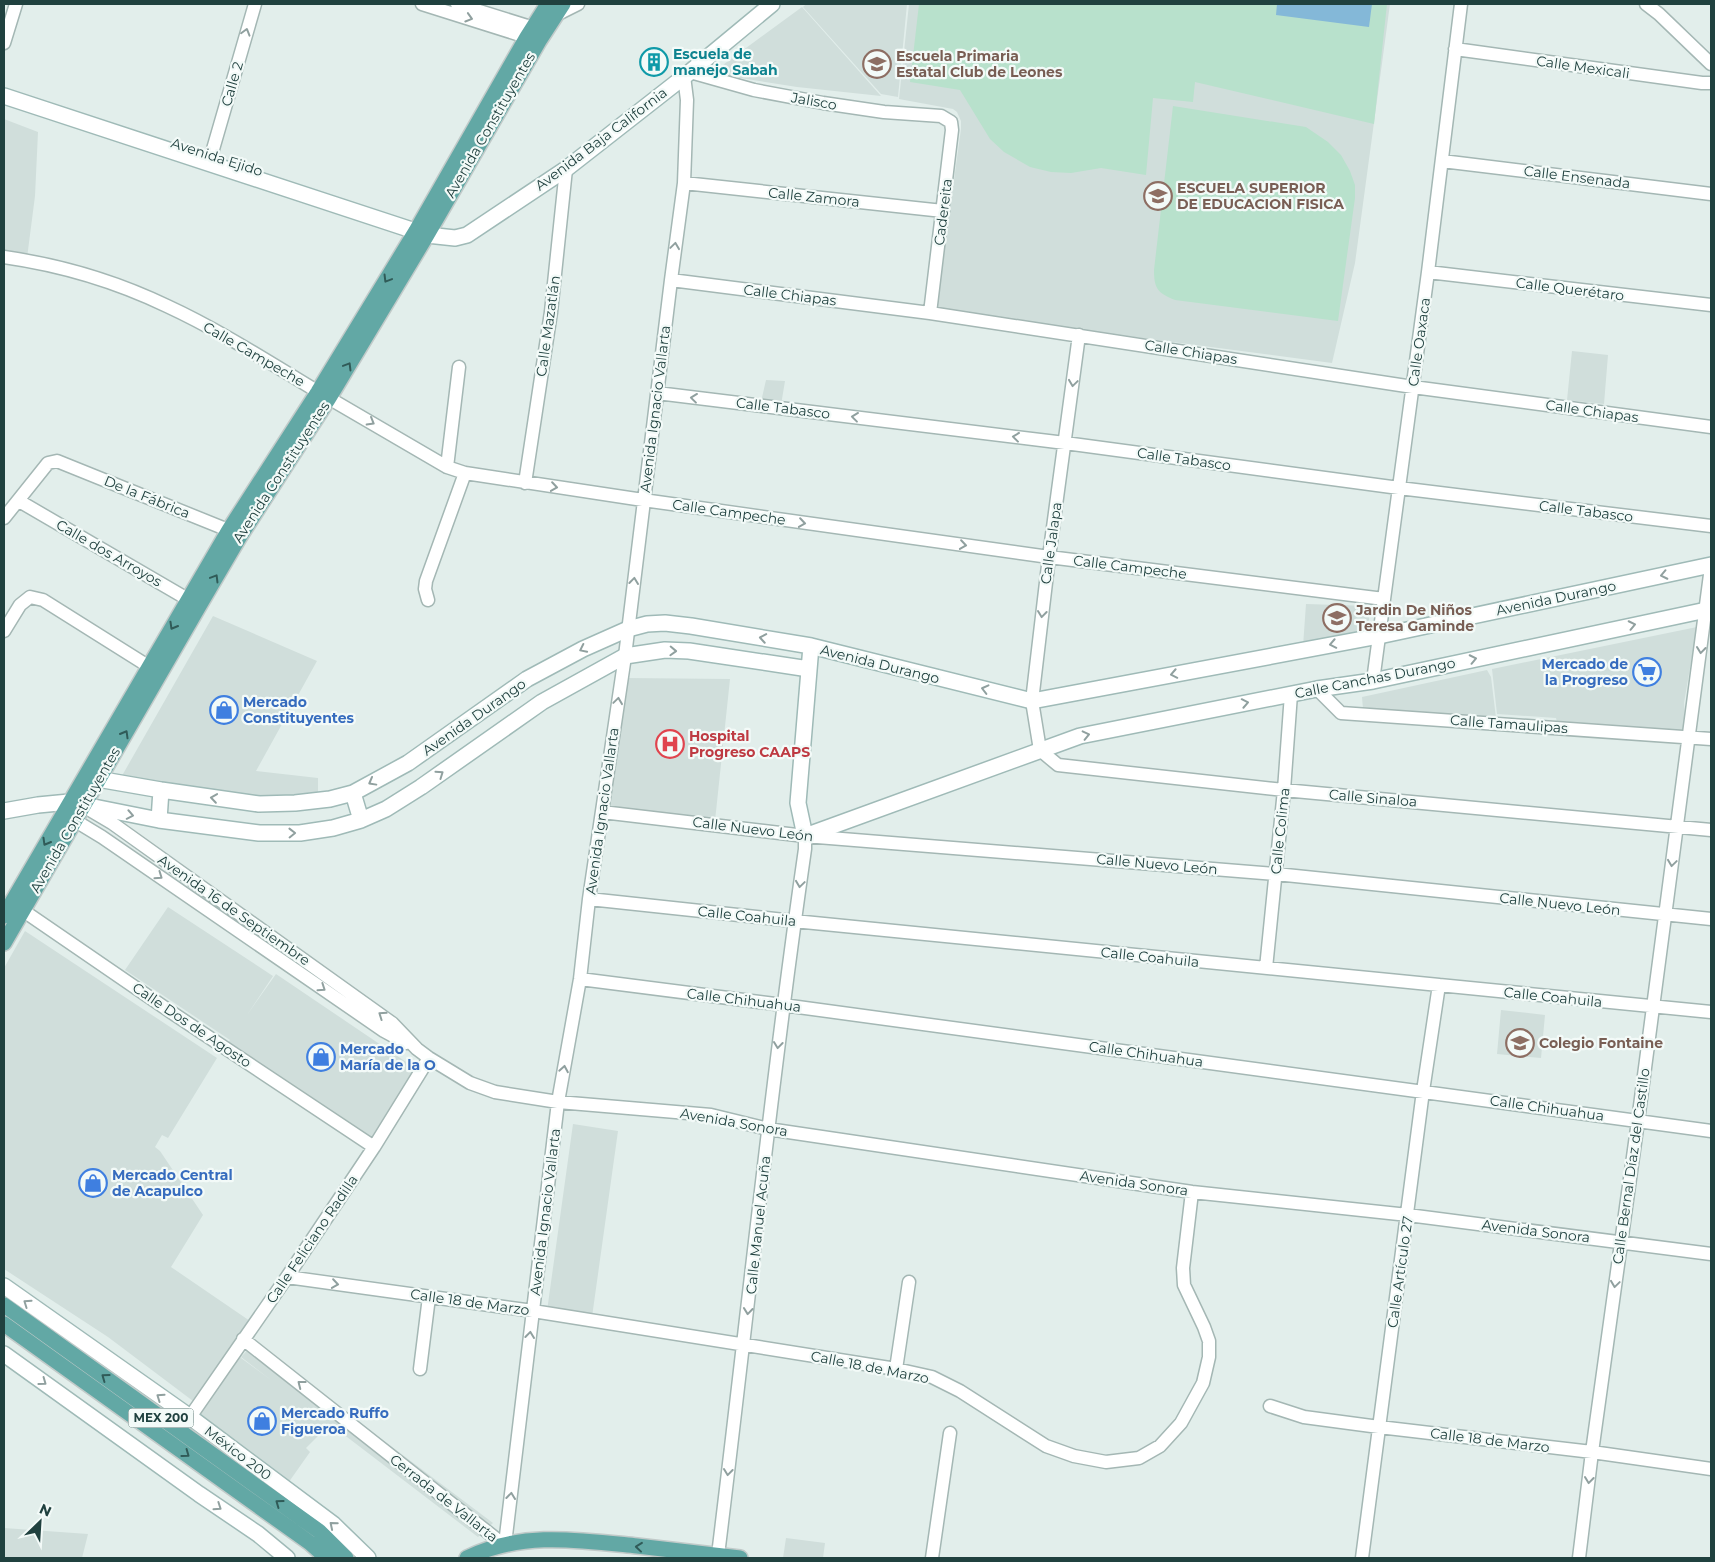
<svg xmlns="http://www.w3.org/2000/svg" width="1715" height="1562" font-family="Montserrat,sans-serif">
<rect width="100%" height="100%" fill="#e2eeeb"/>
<path fill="#d0dedb" d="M806,4H907L898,97L881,94L803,7Z
M909,4H1390L1355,263L1332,363L936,311L961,129V121L957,112L953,109L899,99Z
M802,7L881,96L797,87L716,74V70Z
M4,119L38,132L35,196L27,258L4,255Z
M1572,351L1608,355L1604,404L1567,400Z
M766,380L785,381L781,405L761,402Z
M1306,604L1369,606V631L1303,646Z
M213,616L317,661L256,771L318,778V799L256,802L119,781Z
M1697,627L1684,703L1686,735L1557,722L1556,718L1497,714L1492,669Z
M1487,670L1491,677L1496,718L1363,709L1362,697Z
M627,678L730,679L715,821L606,809Z
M168,907L273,976L247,1015L276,974L415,1068L369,1141L226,1046L230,1040L125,970Z
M25,931L217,1058L168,1138L162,1135L155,1147L160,1151L203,1215L171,1267L250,1321L193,1401L108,1337L4,1269V968Z
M1501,1010L1545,1015L1541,1058L1497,1054Z
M573,1124L618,1131L592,1317L547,1311Z
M254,1343L493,1523L478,1537L330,1424L306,1448L310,1452L286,1486L194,1416L237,1355L271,1380L241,1357Z
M4,1528L88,1534L82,1558H4Z
M786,1538L825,1543L823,1558H783Z"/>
<path fill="#b8e1cc" d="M919,4H1387L1374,124L1195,82L1193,102L1153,98L1146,175L1101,168L1071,173L1051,172L1030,167L1004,152L990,139L960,90L910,82Z
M1173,106L1306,127L1328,142L1341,155L1350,171L1355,185V198L1338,321L1175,300C1158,293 1154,289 1154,270Z"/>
<path fill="#84b8d8" d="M1277,4H1372L1369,27L1276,15Z"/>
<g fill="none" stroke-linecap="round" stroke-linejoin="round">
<defs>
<path id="street" d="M422,4L536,40
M457,4L540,30
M1646,4L1659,14L1711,64
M556,15L578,4
M4,43L16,4
M1455,49L1702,83H1711
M690,72L754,90L823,103L884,112L941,116L951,122L952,130L930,313
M1442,161L1711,194
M209,163L255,4
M684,183L943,211
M4,257C60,265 115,281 167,306C219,330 267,361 315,390C359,416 403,441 447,467L465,473L643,500L1049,557L1384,599
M1428,272L1711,305
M671,280L930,313L1413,387L1711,427
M1079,335L1049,557L1032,701L1040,750L1058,765L1284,790L1711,830
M657,393L1065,443L1399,488L1711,526
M447,467L459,367
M525,483L551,312L566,169
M19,501L196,604
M4,518L48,463L57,461L238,534
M428,600L425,589L426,581L465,473
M4,631L20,605L30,597L43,600L156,671
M1373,681L1428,272L1461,4
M1317,689L1341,713L1711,739
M85,807L112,823L392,1023L417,1049L429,1058L470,1083L495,1092L558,1102L711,1115L768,1129L1192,1192L1408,1215L1711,1254
M602,812L805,836L1276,874L1711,919
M74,820L102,837L384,1031L406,1043
M589,899L794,921L1711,1012
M15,905L171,1012L374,1147
M1266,968L1284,790L1291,694
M580,979L783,1005L1711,1131
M287,1277L533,1311L896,1369L932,1377L960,1391L1046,1446L1074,1456L1106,1462L1139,1458L1160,1446L1181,1423L1203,1383L1209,1357V1341L1204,1327L1184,1285L1183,1268L1192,1192
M243,1339L504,1545
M420,1369L429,1297
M896,1369L909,1282
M1270,1406L1304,1417L1379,1427L1592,1452L1711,1469
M190,1417L287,1277L374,1147L429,1058
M505,1544L558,1102L580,979L589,899L625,656L671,280L684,183L687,100L684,76
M718,1555C747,1320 771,1084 805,849V836
M932,1558L950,1433
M1362,1558L1423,1091L1439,985
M1579,1558L1592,1452L1638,1121L1711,567"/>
<path id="secondary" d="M4,96L427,235L455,238L467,235L566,169L690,72L772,4
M811,646L798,803L805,836L1080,736L1317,689L1373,681L1711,609
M86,777L161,790L259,804L295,803L330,799L353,793L408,763L527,679L583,649L628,629L647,624L665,623L691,626L811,646L1032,701L1379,636L1711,565
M353,793L361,820
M4,811L38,805L69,802L159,820L259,833H300L333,828L361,820L386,809L421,787L542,702L625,656L665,650L689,651L809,669
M159,820L161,790
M4,1286L190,1417L333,1524L368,1558
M4,1354L199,1494L258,1534L287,1558"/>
<path id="primary" d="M4,916L229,530L318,392L416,231L527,37L548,4
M4,943L199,606L240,536L329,398L427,235L539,41L563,4
M4,1305L319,1531L346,1558
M4,1324L310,1543L327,1558
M467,1558C521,1531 579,1540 637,1546C671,1550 705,1554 740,1558"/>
</defs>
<use href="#street" stroke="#a4b7b4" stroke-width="15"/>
<use href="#secondary" stroke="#9fbab7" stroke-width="18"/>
<use href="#primary" stroke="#c1cac9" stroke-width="18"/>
<use href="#street" stroke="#fff" stroke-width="12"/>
<use href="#secondary" stroke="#fff" stroke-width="15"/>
<use href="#primary" stroke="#62a8a5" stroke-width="15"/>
</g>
<defs><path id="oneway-chevron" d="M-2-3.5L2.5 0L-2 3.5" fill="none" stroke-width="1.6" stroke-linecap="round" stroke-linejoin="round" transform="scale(1.25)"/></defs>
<g stroke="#90a09f">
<use href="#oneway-chevron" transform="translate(469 18) rotate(17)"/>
<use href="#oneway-chevron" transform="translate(246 32) rotate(-74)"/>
<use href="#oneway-chevron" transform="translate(675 246) rotate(-82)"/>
<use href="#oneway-chevron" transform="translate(1073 383) rotate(98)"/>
<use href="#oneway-chevron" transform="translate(694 398) rotate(-173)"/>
<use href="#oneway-chevron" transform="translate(855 417) rotate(-173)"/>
<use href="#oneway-chevron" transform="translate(371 422) rotate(30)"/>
<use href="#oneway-chevron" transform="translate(1016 437) rotate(-173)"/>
<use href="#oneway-chevron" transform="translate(554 487) rotate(8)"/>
<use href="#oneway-chevron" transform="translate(802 523) rotate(8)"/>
<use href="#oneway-chevron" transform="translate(963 545) rotate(8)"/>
<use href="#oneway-chevron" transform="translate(1664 575) rotate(168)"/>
<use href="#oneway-chevron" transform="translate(634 581) rotate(-83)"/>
<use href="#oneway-chevron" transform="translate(1042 614) rotate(97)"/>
<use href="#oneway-chevron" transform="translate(1632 625) rotate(-12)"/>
<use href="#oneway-chevron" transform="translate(763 638) rotate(-170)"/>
<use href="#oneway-chevron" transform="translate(1333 644) rotate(169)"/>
<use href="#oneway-chevron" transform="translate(583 649) rotate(154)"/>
<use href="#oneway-chevron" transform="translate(1701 650) rotate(97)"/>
<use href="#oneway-chevron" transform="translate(673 651) rotate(2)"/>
<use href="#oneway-chevron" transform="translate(1473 659) rotate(-12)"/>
<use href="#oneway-chevron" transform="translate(1174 674) rotate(169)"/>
<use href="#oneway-chevron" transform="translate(985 689) rotate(-166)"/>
<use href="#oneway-chevron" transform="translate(618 701) rotate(-82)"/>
<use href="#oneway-chevron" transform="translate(1245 703) rotate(-11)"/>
<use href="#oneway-chevron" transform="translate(1086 735) rotate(-13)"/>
<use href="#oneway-chevron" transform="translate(440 774) rotate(-35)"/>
<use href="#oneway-chevron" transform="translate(372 782) rotate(151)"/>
<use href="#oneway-chevron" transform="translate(214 798) rotate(-172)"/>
<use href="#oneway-chevron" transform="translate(130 815) rotate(11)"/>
<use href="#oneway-chevron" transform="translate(292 833) rotate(-1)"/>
<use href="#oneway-chevron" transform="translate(1672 863) rotate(98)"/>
<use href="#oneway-chevron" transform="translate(159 876) rotate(35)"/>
<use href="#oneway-chevron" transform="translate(800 884) rotate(98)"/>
<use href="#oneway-chevron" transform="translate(322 988) rotate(34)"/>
<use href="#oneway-chevron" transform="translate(382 1015) rotate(-145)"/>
<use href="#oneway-chevron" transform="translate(778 1045) rotate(97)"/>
<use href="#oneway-chevron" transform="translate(564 1069) rotate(-80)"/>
<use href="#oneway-chevron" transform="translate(335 1284) rotate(8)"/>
<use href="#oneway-chevron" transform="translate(1615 1284) rotate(98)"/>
<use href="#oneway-chevron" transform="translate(27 1303) rotate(-145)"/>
<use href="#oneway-chevron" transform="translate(748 1311) rotate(96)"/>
<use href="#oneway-chevron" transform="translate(530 1335) rotate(-83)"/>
<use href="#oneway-chevron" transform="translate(43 1382) rotate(36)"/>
<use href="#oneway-chevron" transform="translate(301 1384) rotate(-142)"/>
<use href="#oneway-chevron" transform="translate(160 1397) rotate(-145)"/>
<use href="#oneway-chevron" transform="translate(728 1472) rotate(97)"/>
<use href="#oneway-chevron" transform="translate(1589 1480) rotate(97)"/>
<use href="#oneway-chevron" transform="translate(511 1496) rotate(-83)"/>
<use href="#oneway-chevron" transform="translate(218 1507) rotate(34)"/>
<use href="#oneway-chevron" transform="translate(333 1525) rotate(-140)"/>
</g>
<g stroke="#305b58">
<use href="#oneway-chevron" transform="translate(387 279) rotate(121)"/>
<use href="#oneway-chevron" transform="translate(348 366) rotate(-59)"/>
<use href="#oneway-chevron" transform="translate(215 578) rotate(-59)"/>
<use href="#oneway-chevron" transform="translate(173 626) rotate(120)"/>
<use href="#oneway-chevron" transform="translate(125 734) rotate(-60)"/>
<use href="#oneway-chevron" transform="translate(46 842) rotate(120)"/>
<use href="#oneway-chevron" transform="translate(105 1377) rotate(-144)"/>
<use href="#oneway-chevron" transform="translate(186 1454) rotate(36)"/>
<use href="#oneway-chevron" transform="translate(279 1503) rotate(-144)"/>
<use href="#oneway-chevron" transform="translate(639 1547) rotate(-174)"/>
</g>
<defs>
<symbol id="building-ring" viewBox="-11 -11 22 22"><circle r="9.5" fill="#f3faf8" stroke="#0f9aa8" stroke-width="1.5"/><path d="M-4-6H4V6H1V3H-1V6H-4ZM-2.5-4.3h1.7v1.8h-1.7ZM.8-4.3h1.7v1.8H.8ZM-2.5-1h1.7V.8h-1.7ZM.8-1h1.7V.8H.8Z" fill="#0f9aa8"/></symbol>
<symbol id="school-ring" viewBox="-11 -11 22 22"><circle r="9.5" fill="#f3faf8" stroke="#8d6e63" stroke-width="1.5"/><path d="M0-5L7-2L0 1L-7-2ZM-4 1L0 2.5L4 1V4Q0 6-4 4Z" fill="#8d6e63"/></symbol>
<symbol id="supermarket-ring" viewBox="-11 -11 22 22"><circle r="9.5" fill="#f3faf8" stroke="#3f7fe0" stroke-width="1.5"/><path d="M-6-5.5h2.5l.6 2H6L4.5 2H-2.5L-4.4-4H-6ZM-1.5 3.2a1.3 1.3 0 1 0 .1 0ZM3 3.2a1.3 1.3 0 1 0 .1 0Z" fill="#3f7fe0"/></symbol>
<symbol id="shop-ring" viewBox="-11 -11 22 22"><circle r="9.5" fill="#f3faf8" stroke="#3f7fe0" stroke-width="1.5"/><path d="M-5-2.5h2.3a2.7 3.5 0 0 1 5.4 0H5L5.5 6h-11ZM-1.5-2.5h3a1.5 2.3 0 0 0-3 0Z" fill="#3f7fe0"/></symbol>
<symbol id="hospital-ring" viewBox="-11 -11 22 22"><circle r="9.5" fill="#f3faf8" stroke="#e0444e" stroke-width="1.5"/><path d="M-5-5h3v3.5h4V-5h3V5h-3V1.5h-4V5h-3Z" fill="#e0444e"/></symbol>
</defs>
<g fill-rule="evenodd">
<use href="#building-ring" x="638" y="46" width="32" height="32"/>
<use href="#school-ring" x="861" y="48" width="32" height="32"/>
<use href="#school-ring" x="1142" y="180" width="32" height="32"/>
<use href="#school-ring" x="1321" y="602" width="32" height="32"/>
<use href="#supermarket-ring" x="1631" y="656" width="32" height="32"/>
<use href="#shop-ring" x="208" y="694" width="32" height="32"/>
<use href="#hospital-ring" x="654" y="728" width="32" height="32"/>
<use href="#school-ring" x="1504" y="1027" width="32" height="32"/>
<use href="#shop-ring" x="305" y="1041" width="32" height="32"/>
<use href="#shop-ring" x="77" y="1167" width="32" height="32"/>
<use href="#shop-ring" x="246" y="1405" width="32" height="32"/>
</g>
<g text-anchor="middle" stroke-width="4.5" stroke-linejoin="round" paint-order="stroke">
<rect fill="#f3faf8" stroke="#5f7876" stroke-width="1" x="128.5" y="1408.5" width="65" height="19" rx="4"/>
<g font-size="12" font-weight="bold" fill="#20413f">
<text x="161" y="1422">MEX 200</text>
</g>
<g font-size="14" font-weight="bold" fill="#0d838f" stroke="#f3faf8" text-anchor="start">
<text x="673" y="59">Escuela de<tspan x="673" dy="16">manejo Sabah</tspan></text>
</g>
<g font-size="14" font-weight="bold" fill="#785e54" stroke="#f3faf8" text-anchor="start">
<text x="896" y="61">Escuela Primaria<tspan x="896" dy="16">Estatal Club de Leones</tspan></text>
<text x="1177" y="193">ESCUELA SUPERIOR<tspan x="1177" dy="16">DE EDUCACION FISICA</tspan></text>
<text x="1356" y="615">Jardin De Niños<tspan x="1356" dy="16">Teresa Gaminde</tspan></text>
<text x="1539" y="1048">Colegio Fontaine</text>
</g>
<g font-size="14" fill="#20413f" stroke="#f3faf8">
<text transform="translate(1583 67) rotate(8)" y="5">Calle Mexicali</text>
<text transform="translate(232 84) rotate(-74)" y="5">Calle 2</text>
<text transform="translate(814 101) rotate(10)" y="5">Jalisco</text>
<text transform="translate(490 125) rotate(-60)" y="5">Avenida Constituyentes</text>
<text transform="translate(601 139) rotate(-37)" y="5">Avenida Baja California</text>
<text transform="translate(217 157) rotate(18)" y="5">Avenida Ejido</text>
<text transform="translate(1577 177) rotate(7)" y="5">Calle Ensenada</text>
<text transform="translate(814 197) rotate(6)" y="5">Calle Zamora</text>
<text transform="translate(943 212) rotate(-83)" y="5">Cadereita</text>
<text transform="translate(1570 289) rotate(7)" y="5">Calle Querétaro</text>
<text transform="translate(790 295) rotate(7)" y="5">Calle Chiapas</text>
<text transform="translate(548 326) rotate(-82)" y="5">Calle Mazatlán</text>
<text transform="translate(1419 342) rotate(-82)" y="5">Calle Oaxaca</text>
<text transform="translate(1191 352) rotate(9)" y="5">Calle Chiapas</text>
<text transform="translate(254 354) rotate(30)" y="5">Calle Campeche</text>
<text transform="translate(783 408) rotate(7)" y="5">Calle Tabasco</text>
<text transform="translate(655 409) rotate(-83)" y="5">Avenida Ignacio Vallarta</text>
<text transform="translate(1592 411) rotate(8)" y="5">Calle Chiapas</text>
<text transform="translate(1184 459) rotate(8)" y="5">Calle Tabasco</text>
<text transform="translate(281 472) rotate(-57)" y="5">Avenida Constituyentes</text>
<text transform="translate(147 497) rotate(22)" y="5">De la Fábrica</text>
<text transform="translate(1586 511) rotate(7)" y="5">Calle Tabasco</text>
<text transform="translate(729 512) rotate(8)" y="5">Calle Campeche</text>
<text transform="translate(1051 543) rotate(-82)" y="5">Calle Jalapa</text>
<text transform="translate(109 553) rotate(30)" y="5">Calle dos Arroyos</text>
<text transform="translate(1130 567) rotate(7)" y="5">Calle Campeche</text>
<text transform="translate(1556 598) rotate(-12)" y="5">Avenida Durango</text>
<text transform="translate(880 664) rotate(14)" y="5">Avenida Durango</text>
<text transform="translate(1375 678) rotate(-11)" y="5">Calle Canchas Durango</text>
<text transform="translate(474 717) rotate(-35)" y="5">Avenida Durango</text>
<text transform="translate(1509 724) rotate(4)" y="5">Calle Tamaulipas</text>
<text transform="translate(1373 798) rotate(5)" y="5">Calle Sinaloa</text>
<text transform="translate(602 811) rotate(-82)" y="5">Avenida Ignacio Vallarta</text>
<text transform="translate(75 820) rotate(-60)" y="5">Avenida Constituyentes</text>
<text transform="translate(753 829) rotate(7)" y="5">Calle Nuevo León</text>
<text transform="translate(1280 831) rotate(-84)" y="5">Calle Colima</text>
<text transform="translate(1157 864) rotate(5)" y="5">Calle Nuevo León</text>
<text transform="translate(1560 904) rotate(6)" y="5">Calle Nuevo León</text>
<text transform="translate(234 910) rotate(35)" y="5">Avenida 16 de Septiembre</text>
<text transform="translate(747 916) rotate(6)" y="5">Calle Coahuila</text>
<text transform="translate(1150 957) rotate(6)" y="5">Calle Coahuila</text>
<text transform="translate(1553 997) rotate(6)" y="5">Calle Coahuila</text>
<text transform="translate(744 1000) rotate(7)" y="5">Calle Chihuahua</text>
<text transform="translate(192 1025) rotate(34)" y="5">Calle Dos de Agosto</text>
<text transform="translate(1146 1054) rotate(8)" y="5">Calle Chihuahua</text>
<text transform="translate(1547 1108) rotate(8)" y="5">Calle Chihuahua</text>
<text transform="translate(734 1122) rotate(10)" y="5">Avenida Sonora</text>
<text transform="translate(1631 1166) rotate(-82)" y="5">Calle Bernal Díaz del Castillo</text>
<text transform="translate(1134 1183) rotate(8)" y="5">Avenida Sonora</text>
<text transform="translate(545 1212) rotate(-83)" y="5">Avenida Ignacio Vallarta</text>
<text transform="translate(758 1225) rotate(-84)" y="5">Calle Manuel Acuña</text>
<text transform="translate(1536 1231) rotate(7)" y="5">Avenida Sonora</text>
<text transform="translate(312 1239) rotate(-56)" y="5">Calle Feliciano Radilla</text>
<text transform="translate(1400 1272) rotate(-82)" y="5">Calle Artículo 27</text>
<text transform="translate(470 1302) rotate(8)" y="5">Calle 18 de Marzo</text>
<text transform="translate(870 1367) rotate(11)" y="5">Calle 18 de Marzo</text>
<text transform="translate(1490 1440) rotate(7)" y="5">Calle 18 de Marzo</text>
<text transform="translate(238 1453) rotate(37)" y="5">México 200</text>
<text transform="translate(444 1498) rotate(38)" y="5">Cerrada de Vallarta</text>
</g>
<g font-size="14" font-weight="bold" fill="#366cbe" stroke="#f3faf8" text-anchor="start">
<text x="1628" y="669" text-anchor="end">Mercado de<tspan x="1628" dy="16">la Progreso</tspan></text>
<text x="243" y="707">Mercado<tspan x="243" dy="16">Constituyentes</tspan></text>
<text x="340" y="1054">Mercado<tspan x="340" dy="16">María de la O</tspan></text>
<text x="112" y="1180">Mercado Central<tspan x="112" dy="16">de Acapulco</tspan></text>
<text x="281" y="1418">Mercado Ruffo<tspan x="281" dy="16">Figueroa</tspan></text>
</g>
<g font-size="14" font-weight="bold" fill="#be3a42" stroke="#f3faf8" text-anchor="start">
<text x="689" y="741">Hospital<tspan x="689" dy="16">Progreso CAAPS</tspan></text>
</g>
</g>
<rect width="1715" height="1562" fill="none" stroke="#20413f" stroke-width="10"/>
<g transform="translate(40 1522) rotate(25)" stroke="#f3faf8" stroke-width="4" paint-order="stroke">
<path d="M0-4L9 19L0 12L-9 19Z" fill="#20413f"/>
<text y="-8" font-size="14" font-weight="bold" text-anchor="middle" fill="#20413f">N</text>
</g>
</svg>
